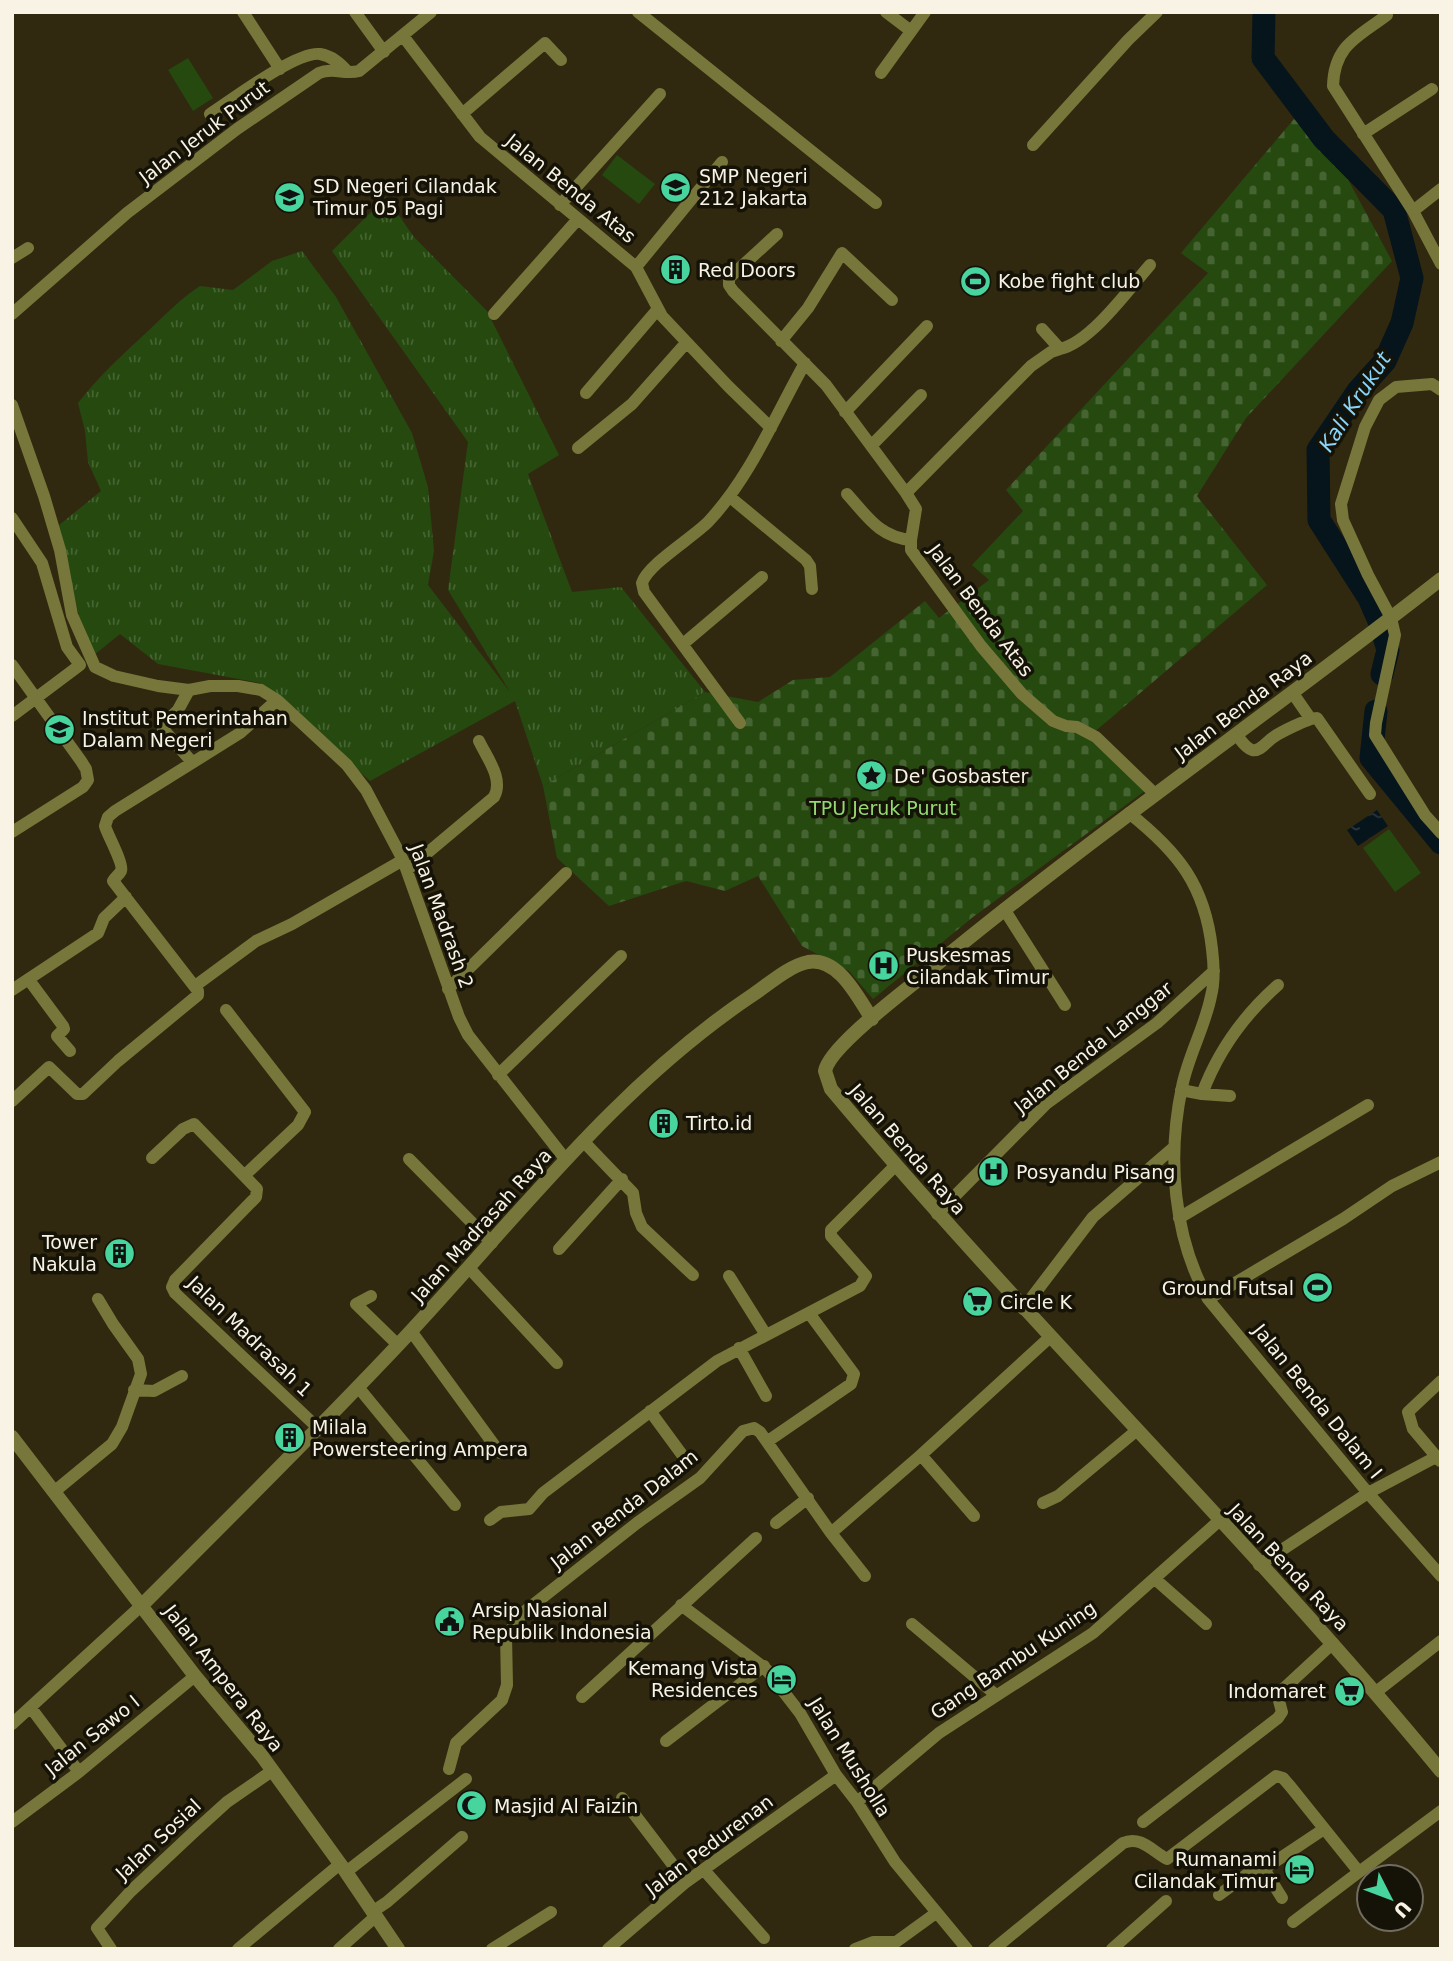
<svg xmlns="http://www.w3.org/2000/svg" width="1453" height="1961" font-family="'DejaVu Sans',sans-serif">
<defs>
<pattern id="grass-tufts" width="24" height="20" patternUnits="userSpaceOnUse" patternTransform="scale(1.75)"><rect width="24" height="20" fill="#25490f"/><path d="M3 7l-1-3M5 7V3M7 7l1-3M15 17l-1-3M17 17v-4M19 17l1-3" fill="none" stroke="#456432"/></pattern>
<pattern id="cemetery-stones" width="16" height="16" patternUnits="userSpaceOnUse" patternTransform="scale(1.75)"><rect width="16" height="16" fill="#25490f"/><path d="M2 7V4a2 2 0 0 1 4 0v3zM10 15v-3a2 2 0 0 1 4 0v3z" fill="#456432"/></pattern>
<pattern id="water-ripples" width="26" height="14" patternUnits="userSpaceOnUse" patternTransform="scale(1.75)"><rect width="26" height="14" fill="#06141b"/><path d="M2 4q2-2 4 0t4 0M15 11q2-2 4 0t4 0" fill="none" stroke="#2b373c"/></pattern>
</defs>
<rect width="100%" height="100%" fill="#31290f"/>
<path fill="url(#grass-tufts)" d="M386,197L414,237L487,311L559,455L528,474L572,592L621,587L705,692L543,786L515,701L370,781L260,683L158,664L120,634L89,659L58,526L101,491L88,462L85,431L78,403C98,377 122,355 146,333C164,316 179,300 200,286L233,290L272,261L302,251L336,297L412,433L428,487L434,551L428,585L510,692L448,590L468,442L332,251Z"/>
<path fill="url(#cemetery-stones)" d="M1294,119L1331,148L1392,261L1246,418L1197,496L1267,585L1092,734L1153,785L973,917L873,999L849,971L802,946L758,876L725,891L686,881L609,906L557,858L543,786L705,692L758,702L793,680L830,677L925,601L939,618L989,580L972,565L1023,511L1006,490L1208,273L1181,253Z"/>
<path fill="#25490f" d="M188,58L213,98L193,111L168,70Z
M617,155L655,184L639,204L602,175Z
M1389,829L1421,873L1395,892L1363,848Z"/>
<path fill="url(#water-ripples)" d="M1377,810L1388,826L1358,846L1347,830Z"/>
<g fill="none" stroke-linecap="round" stroke-linejoin="round">
<path stroke="#06141b" stroke-width="23" d="M1264,12L1263,58L1324,139L1394,210L1412,278L1402,323L1385,361L1358,391L1318,450L1319,520L1369,598L1380,623L1388,650L1382,674
M1376,711L1371,758L1441,843"/>
<path stroke="#78773b" stroke-width="12" d="M243,12L280,69
M355,12L384,52
M638,12L876,203
M886,12L911,31
M1387,15C1358,37 1334,45 1333,86L1413,211L1441,264
M403,36L480,137L636,267L662,316L728,386L771,428
M881,73L925,12
M210,114C232,100 296,51 320,54C332,56 340,63 348,72
M462,114L545,43L561,60
M1363,134L1432,89
M1033,145L1128,40L1157,12
M560,205L660,94
M1413,211L1441,189
M777,234L729,278V285L733,291L826,385L906,493L916,509L911,540V550L981,646L1022,694L1053,721L1066,726L1077,727L1096,737L1155,794
M12,258L28,248
M636,267L722,162
M12,314L127,213L237,129L319,73C333,67 345,75 359,71L431,12
M494,314L578,219
M781,341L808,308L842,253L892,300
M1060,349C1091,342 1129,289 1150,265
M1441,390L1432,384L1396,387L1379,400L1365,427L1341,504L1343,520L1368,575L1391,618L1395,635L1376,723L1375,735L1425,815L1441,833
M586,393L658,309
M12,405L44,496L60,550L72,615L95,667L114,676L158,686L189,690L210,686H238L261,690L277,700L347,765L366,790L403,860L459,1017L468,1035L566,1160
M845,412L927,326
M871,446L921,395
M578,448L632,404L686,343
M906,493L1031,366L1051,352L1060,349L1042,329
M847,494C867,516 879,537 911,540
M730,497L806,560L810,566L812,589
M12,518L42,563L67,647L80,665L12,716
M683,644L762,577
M12,665L81,761L86,769L88,780L83,787L12,832
M189,690L178,710L163,725V729L192,762
M1292,692L1310,718
M740,723L644,592L642,583C648,564 694,537 709,521C751,476 775,416 805,363
M1236,734C1240,739 1245,748 1252,750C1259,752 1266,743 1271,739C1278,733 1309,718 1317,718L1370,794
M1129,813C1178,852 1205,885 1212,949C1214,965 1215,981 1211,996C1205,1027 1188,1056 1182,1087C1167,1157 1173,1236 1208,1299L1368,1493L1441,1576
M407,870L494,797C504,779 487,758 479,741
M1004,909L1065,1005
M29,980L63,1026L64,1029L57,1036L70,1051
M195,986L256,941L292,924L403,860
M448,989L566,873
M12,990L98,933L104,918L126,897
M226,1010L305,1112L298,1125L245,1175
M498,1075L621,956
M1181,1090L1202,1094C1218,1051 1244,1015 1278,985
M1202,1094L1230,1096
M12,1101L49,1067L77,1094H83L118,1061L198,995V991L113,881C115,877 119,875 121,871C124,864 107,834 105,826L108,817L115,811L240,733L277,700
M584,1142L633,1193L636,1213L642,1227L693,1275
M152,1158L183,1129L194,1124L257,1189L256,1197L175,1280L172,1287L175,1293L319,1429
M409,1159L492,1243
M937,1214L1046,1104L1157,1023L1214,971
M1179,1218L1368,1105
M559,1249L622,1179
M469,1268L557,1363
M729,1276L766,1335
M371,1296L356,1304L398,1345
M1208,1299L1343,1219L1392,1186L1441,1162
M1023,1309L1093,1217L1173,1148
M411,1331L500,1453
M739,1348L766,1396
M358,1387L455,1505
M134,1390L154,1391L182,1376
M650,1411L683,1456
M768,1441L851,1384L854,1374L809,1313
M921,1455L974,1516
M1440,1461L1413,1429L1408,1412L1441,1381
M55,1491L112,1444L122,1427L141,1374L138,1359L113,1324L98,1299
M1043,1503L1058,1496L1136,1431
M490,1520L501,1512L529,1509L543,1493L717,1361L860,1286L866,1276L831,1236V1230L895,1166
M776,1523L808,1498
M831,1533L865,1576
M1259,1565L1368,1493L1436,1457
M1155,1579L1206,1624
M681,1605L766,1669L800,1713L836,1775L857,1802L895,1862L967,1949
M912,1624L996,1695
M1376,1692L1441,1641
M582,1697L756,1538
M31,1708L79,1772
M12,1724L142,1605
M666,1741L764,1666
M449,1769L456,1743L502,1700L507,1685L506,1636L524,1612L637,1523L700,1478L743,1431L754,1428L760,1432L831,1533L921,1455L1049,1338
M622,1798L686,1882
M857,1802L939,1733L1093,1633L1220,1520
M12,1822L79,1772L195,1676
M1143,1822L1278,1718L1282,1712L1278,1697L1280,1692L1333,1643
M1264,1869L1282,1898
M704,1870L764,1938
M346,1872L466,1779
M1219,1895L1246,1875L1264,1869L1324,1829
M372,1912L387,1902L462,1837
M1293,1922L1359,1872
M111,1949L97,1928L131,1891L195,1831L227,1802L272,1771
M238,1949L340,1864
M339,1949L375,1917
M492,1949L551,1912
M608,1949L686,1882L836,1775
M855,1949L873,1942H896L936,1913
M994,1949L1123,1843C1141,1835 1153,1852 1167,1859L1276,1776L1283,1778L1290,1786L1359,1872L1441,1811
M1112,1949L1166,1901"/>
<path stroke="#78773b" stroke-width="14" d="M1441,579C1268,715 1087,839 919,979C898,996 829,1048 825,1071L831,1089C1027,1323 1247,1535 1441,1771
M12,1437L195,1676L262,1756L346,1872L398,1949
M142,1605C228,1519 314,1434 398,1345C512,1224 614,1087 754,994C770,983 789,966 808,962C839,957 858,998 872,1019"/>
</g>
<defs>
<symbol id="school-disc" viewBox="-11 -11 22 22"><circle r="9.5" fill="#48d49d" stroke="#151207"/><path d="M0-5L7-2L0 1L-7-2ZM-4 1L0 2.5L4 1V4Q0 6-4 4Z" fill="#111"/></symbol>
<symbol id="building-disc" viewBox="-11 -11 22 22"><circle r="9.5" fill="#48d49d" stroke="#151207"/><path d="M-4-6H4V6H1V3H-1V6H-4ZM-2.5-4.3h1.7v1.8h-1.7ZM.8-4.3h1.7v1.8H.8ZM-2.5-1h1.7V.8h-1.7ZM.8-1h1.7V.8H.8Z" fill="#111"/></symbol>
<symbol id="stadium-disc" viewBox="-11 -11 22 22"><circle r="9.5" fill="#48d49d" stroke="#151207"/><path d="M0-5a6.5 5 0 1 0 0 10a6.5 5 0 1 0 0-10ZM-3.5-1.8h7v3.6h-7Z" fill="#111"/></symbol>
<symbol id="university-disc" viewBox="-11 -11 22 22"><circle r="9.5" fill="#48d49d" stroke="#151207"/><path d="M0-5L7-2L0 1L-7-2ZM-4 1L0 2.5L4 1V4Q0 6-4 4Z" fill="#111"/></symbol>
<symbol id="sight-disc" viewBox="-11 -11 22 22"><circle r="9.5" fill="#48d49d" stroke="#151207"/><path d="M0-6L1.8-2.2L6-1.7L2.9 1.2L3.7 5.4L0 3.3L-3.7 5.4L-2.9 1.2L-6-1.7L-1.8-2.2Z" fill="#111"/></symbol>
<symbol id="hospital-disc" viewBox="-11 -11 22 22"><circle r="9.5" fill="#48d49d" stroke="#151207"/><path d="M-5-5h3v3.5h4V-5h3V5h-3V1.5h-4V5h-3Z" fill="#111"/></symbol>
<symbol id="supermarket-disc" viewBox="-11 -11 22 22"><circle r="9.5" fill="#48d49d" stroke="#151207"/><path d="M-6-5.5h2.5l.6 2H6L4.5 2H-2.5L-4.4-4H-6ZM-1.5 3.2a1.3 1.3 0 1 0 .1 0ZM3 3.2a1.3 1.3 0 1 0 .1 0Z" fill="#111"/></symbol>
<symbol id="civic-disc" viewBox="-11 -11 22 22"><circle r="9.5" fill="#48d49d" stroke="#151207"/><path d="M-.6-6.5H3V-4.5H.6V-3L4-1V1h2V6H-6V1h2V-1L-.6-3ZM-1.2 2.5V6h2.4V2.5Z" fill="#111"/></symbol>
<symbol id="hotel-disc" viewBox="-11 -11 22 22"><circle r="9.5" fill="#48d49d" stroke="#151207"/><path d="M-6-4.5h1.5V1H6V5H4.5V3h-9V5H-6ZM-4 0a1.8 1.8 0 1 1 3.6 0ZM.5 0V-2.5h3Q6-2.5 6 0Z" fill="#111"/></symbol>
<symbol id="mosque-disc" viewBox="-11 -11 22 22"><circle r="9.5" fill="#48d49d" stroke="#151207"/><path d="M3.5-4.9A6 6 0 1 0 3.5 4.9A5 5 0 1 1 3.5-4.9Z" fill="#111"/></symbol>
</defs>
<g fill-rule="evenodd">
<use href="#school-disc" x="658" y="170" width="35" height="35"/>
<use href="#school-disc" x="272" y="180" width="35" height="35"/>
<use href="#building-disc" x="658" y="252" width="35" height="35"/>
<use href="#stadium-disc" x="958" y="264" width="35" height="35"/>
<use href="#university-disc" x="42" y="712" width="35" height="35"/>
<use href="#sight-disc" x="854" y="758" width="35" height="35"/>
<use href="#hospital-disc" x="866" y="948" width="35" height="35"/>
<use href="#building-disc" x="646" y="1106" width="35" height="35"/>
<use href="#hospital-disc" x="976" y="1154" width="35" height="35"/>
<use href="#building-disc" x="102" y="1236" width="35" height="35"/>
<use href="#stadium-disc" x="1300" y="1270" width="35" height="35"/>
<use href="#supermarket-disc" x="960" y="1284" width="35" height="35"/>
<use href="#building-disc" x="272" y="1420" width="35" height="35"/>
<use href="#civic-disc" x="432" y="1604" width="35" height="35"/>
<use href="#hotel-disc" x="764" y="1662" width="35" height="35"/>
<use href="#supermarket-disc" x="1332" y="1674" width="35" height="35"/>
<use href="#mosque-disc" x="454" y="1788" width="35" height="35"/>
<use href="#hotel-disc" x="1282" y="1852" width="35" height="35"/>
</g>
<g text-anchor="middle" stroke-width="7" stroke-linejoin="round" paint-order="stroke">
<g font-size="19" fill="#f8f3e4" stroke="#151207">
<text transform="translate(204 132) rotate(-37)" y="7">Jalan Jeruk Purut</text>
<text transform="translate(571 188) rotate(39)" y="7">Jalan Benda Atas</text>
<text transform="translate(981 610) rotate(53)" y="7">Jalan Benda Atas</text>
<text transform="translate(1243 705) rotate(-37)" y="7">Jalan Benda Raya</text>
<text transform="translate(442 916) rotate(70)" y="7">Jalan Madrash 2</text>
<text transform="translate(1093 1047) rotate(-39)" y="7">Jalan Benda Langgar</text>
<text transform="translate(908 1149) rotate(49)" y="7">Jalan Benda Raya</text>
<text transform="translate(481 1225) rotate(-48)" y="7">Jalan Madrasah Raya</text>
<text transform="translate(250 1336) rotate(44)" y="7">Jalan Madrasah 1</text>
<text transform="translate(1318 1401) rotate(51)" y="7">Jalan Benda Dalam I</text>
<text transform="translate(624 1509) rotate(-38)" y="7">Jalan Benda Dalam</text>
<text transform="translate(1289 1567) rotate(47)" y="7">Jalan Benda Raya</text>
<text transform="translate(1013 1660) rotate(-34)" y="7">Gang Bambu Kuning</text>
<text transform="translate(224 1678) rotate(52)" y="7">Jalan Ampera Raya</text>
<text transform="translate(92 1735) rotate(-39)" y="7">Jalan Sawo I</text>
<text transform="translate(850 1757) rotate(58)" y="7">Jalan Musholla</text>
<text transform="translate(158 1839) rotate(-43)" y="7">Jalan Sosial</text>
<text transform="translate(709 1845) rotate(-37)" y="7">Jalan Pedurenan</text>
</g>
<g font-size="19" fill="#f8f3e4" stroke="#151207" text-anchor="start">
<text x="699" y="183">SMP Negeri<tspan x="699" dy="22">212 Jakarta</tspan></text>
<text x="313" y="193">SD Negeri Cilandak<tspan x="313" dy="22">Timur 05 Pagi</tspan></text>
<text x="698" y="277">Red Doors</text>
<text x="998" y="288">Kobe fight club</text>
<text x="82" y="725">Institut Pemerintahan<tspan x="82" dy="22">Dalam Negeri</tspan></text>
<text x="894" y="783">De' Gosbaster</text>
<text x="906" y="962">Puskesmas<tspan x="906" dy="22">Cilandak Timur</tspan></text>
<text x="686" y="1130">Tirto.id</text>
<text x="1016" y="1179">Posyandu Pisang</text>
<text x="97" y="1249" text-anchor="end">Tower<tspan x="97" dy="22">Nakula</tspan></text>
<text x="1294" y="1295" text-anchor="end">Ground Futsal</text>
<text x="1000" y="1309">Circle K</text>
<text x="312" y="1434">Milala<tspan x="312" dy="22">Powersteering Ampera</tspan></text>
<text x="472" y="1617">Arsip Nasional<tspan x="472" dy="22">Republik Indonesia</tspan></text>
<text x="758" y="1675" text-anchor="end">Kemang Vista<tspan x="758" dy="22">Residences</tspan></text>
<text x="1326" y="1698" text-anchor="end">Indomaret</text>
<text x="494" y="1813">Masjid Al Faizin</text>
<text x="1277" y="1866" text-anchor="end">Rumanami<tspan x="1277" dy="22">Cilandak Timur</tspan></text>
</g>
<g font-size="19" fill="#94d972" stroke="#151207">
<text x="883" y="815">TPU Jeruk Purut</text>
</g>
<g font-size="21" font-style="italic" fill="#88d5f9" stroke="#151207">
<text transform="translate(1355 402) rotate(-57)" y="7">Kali Krukut</text>
</g>
</g>
<rect width="1453" height="1961" fill="none" stroke="#f8f3e4" stroke-width="28"/>
<g transform="translate(1390 1898) rotate(132)"><circle r="33" fill="#151207" stroke="#706c5f" stroke-width="2"/>
<path d="M0-5L12 26L0 18L-12 26Z" fill="#48d49d"/>
<text y="-10" font-size="19" font-weight="bold" text-anchor="middle" fill="#f8f3e4">U</text>
</g>
</svg>
